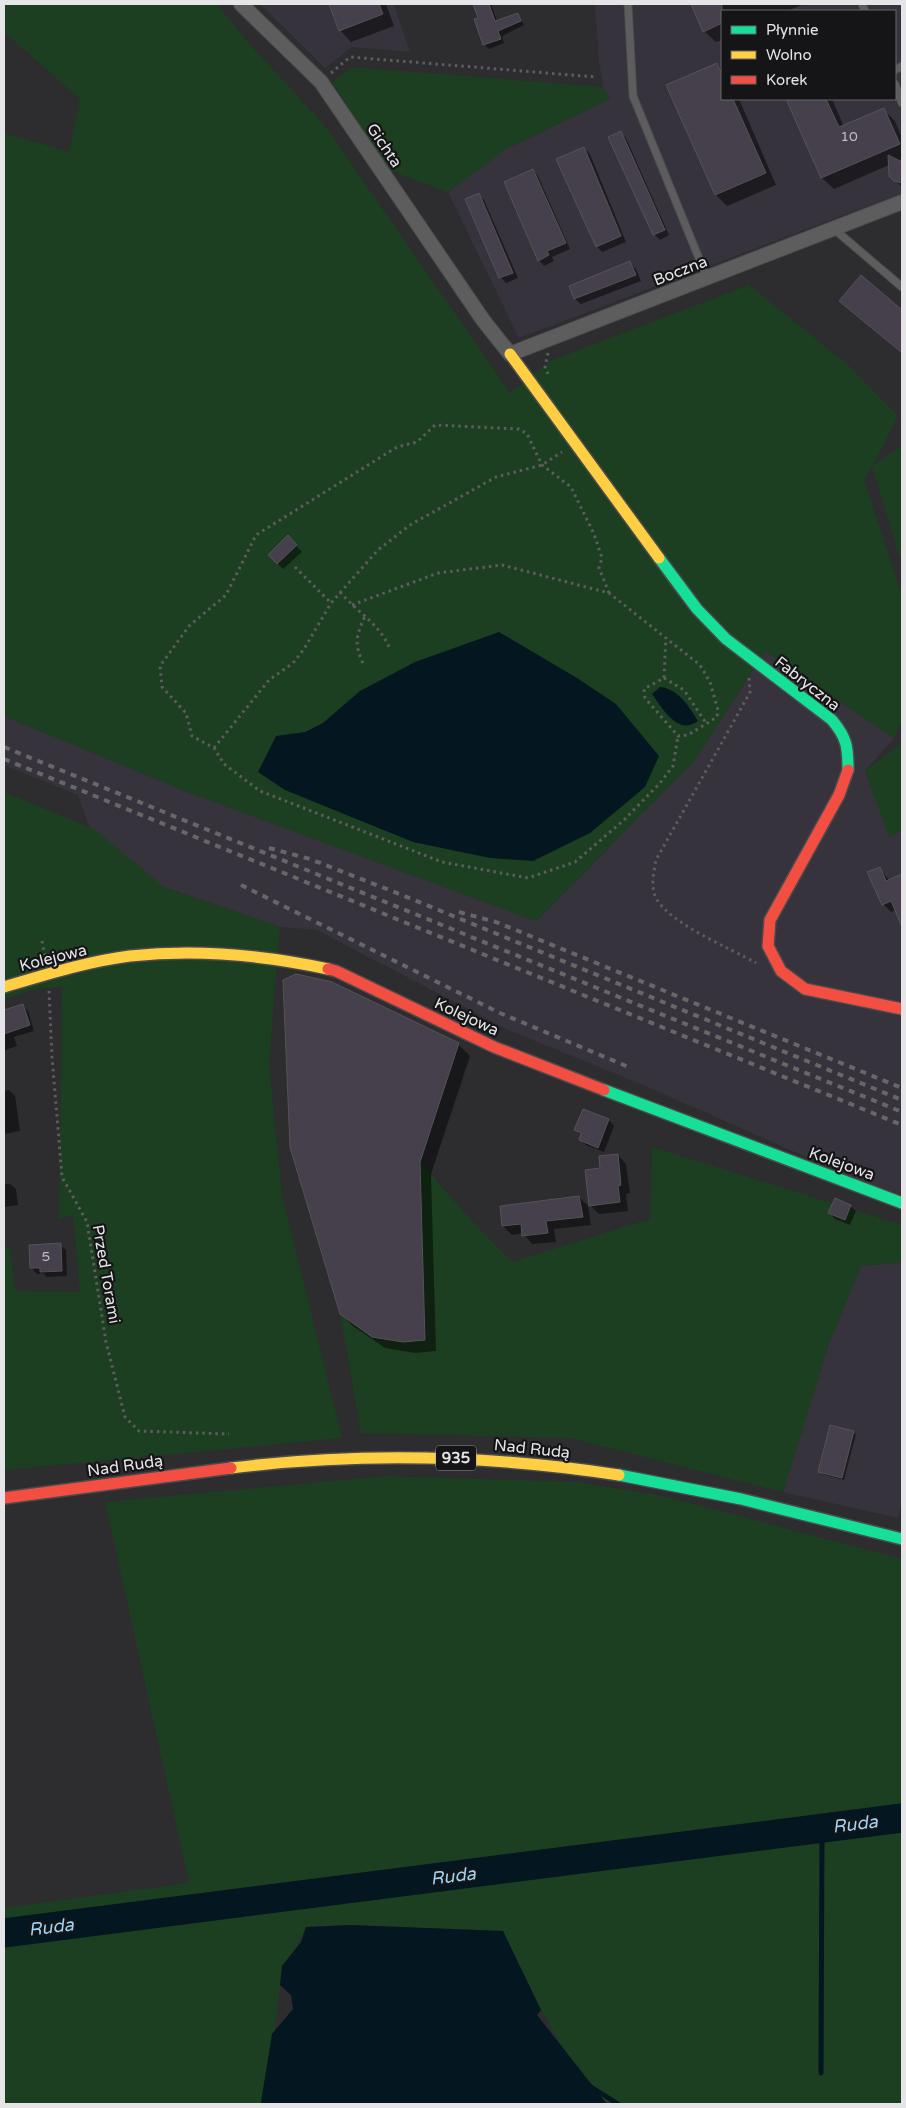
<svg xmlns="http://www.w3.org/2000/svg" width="906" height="2108" font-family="'Varela Round',sans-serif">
<rect width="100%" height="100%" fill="#2d2c2f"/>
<path fill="#37333c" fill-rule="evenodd" d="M260,4H394L410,52L352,47L325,68Z
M595,4H902V193L519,338L448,192L506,149L610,99L603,87L599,61ZM722,11H895V99H722Z
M765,651L894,738L865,771L890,837L902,830V1195L854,1178L636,1082L508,1030L317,930L280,927L164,887L90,828L78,795L4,765V716L185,791L536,921L696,759Z
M902,1262V1501L898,1518L783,1492L828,1346L861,1266Z"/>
<path fill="#1d3f21" d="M6,4H216L254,49L325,126L510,393L550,361L749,285L848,365L898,416L873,465L902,446V565L872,466L864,480L902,596V720L894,738L765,651L696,759L536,921L185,791L4,716V133L69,152L80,99L4,32V7Z
M352,67L603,87L610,99L506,149L448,192L389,170L332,82Z
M902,743V830L889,837L865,771Z
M4,792L94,829L164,887L280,927L269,1063L282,1196L342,1438L4,1470V1247H10L15,1291L80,1292L73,1215L59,1219L62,987L34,989L4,1000Z
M652,1147L902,1225V1262L861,1266L828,1346L783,1492L570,1438L361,1433L340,1314C374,1339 382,1344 425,1339L427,1327L423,1295L420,1162L471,1220L512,1262L650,1219Z
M385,1476L577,1482L667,1497L902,1559V2104H605L583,2082L541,2010L503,1931L351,1925L306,1927L281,1978L265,2104H4V1908L189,1883L105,1502Z"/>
<path fill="#041620" d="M499,632L577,678L616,704L659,756L645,787L590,833L533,861L490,858L413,842L285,790L258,772L276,736L305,732L323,723L360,691L415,662Z
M660,687C679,689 689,707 698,721C678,736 663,709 652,694Z
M351,1925L503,1931L541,2010L537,2015L607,2104H262L261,2102L272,2034L293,2009L291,1995L280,1985L282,1966L301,1942L306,1927Z"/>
<path fill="#0007" d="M330,4H386L394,26L351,42L340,30Z
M474,4H491L497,21L517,14L524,25L502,36L504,43L489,49L484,44Z
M692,4H804L787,11H722V40L716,42L704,31Z
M717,64L722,69V99H739L776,185L727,206L716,195Z
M787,99H832L844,127L883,109L895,121L902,138V159L898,161L902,164V187L890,176L889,165L834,189L822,178Z
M620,133L626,138L669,235L660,240L654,234Z
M584,148L590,154L626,242L602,252L597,247L557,160Z
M533,170L538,176L570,249L552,257L554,261L544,266L539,260Z
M479,195L484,200L518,278L506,283L500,277Z
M630,263L636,269L641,281L581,304L575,299L570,287Z
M861,277L902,311V354L841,301Z
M288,537L302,552L283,569L269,555Z
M879,868L890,881L902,876V925L896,910L891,912L883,904Z
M22,1006L28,1011L34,1031L14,1037L17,1046L5,1050L4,1053V1011Z
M458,1044L470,1056L431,1174L436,1351L415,1353L385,1348L353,1326L341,1314Z
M9,1090L15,1096L20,1131L4,1134V1091Z
M584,1110L609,1120L614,1126L604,1152L586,1145L580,1139L581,1135L576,1130Z
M618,1155L626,1164L630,1193L626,1194L628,1211L599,1214L590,1205L602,1169Z
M4,1184H10L16,1189L18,1205L4,1207Z
M579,1197L588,1206L591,1225L554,1229L556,1242L532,1244L523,1233L512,1235L503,1226Z
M850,1206L856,1211L850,1225L835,1219L830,1213Z
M60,1245L66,1250L67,1276L47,1277L43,1273L37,1274L32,1268Z
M853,1432L856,1434L844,1480L822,1474L819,1471Z"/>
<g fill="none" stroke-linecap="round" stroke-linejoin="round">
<path stroke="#041620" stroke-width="5" d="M821,2073L822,1828
M591,2087L618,2104"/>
<path stroke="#041620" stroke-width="29" d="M4,1933L902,1818"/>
</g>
<path fill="#45404b" stroke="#545355" d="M329,4H379L383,14L339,31Z
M473,4H489L495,21L518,13L521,21L498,31L501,39L483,45L474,19L478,18Z
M691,4H722V23L703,32Z
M717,63L722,74V99H733L766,173L715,195L666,85Z
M786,99H826L839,127L884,108L900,144L821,178Z
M621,131L665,230L653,235L608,137Z
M584,147L621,236L596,247L556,159Z
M888,155L902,162V183L894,181L889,176Z
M533,169L566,243L547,251L549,255L538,261L504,182Z
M479,193L513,273L499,278L465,199Z
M630,261L636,275L574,299L569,286Z
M861,275L902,310V353L839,301Z
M288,535L297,545L277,564L268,555Z
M880,867L886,881L902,874V927L891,901L882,905L867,872Z
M296,974L332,982L459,1043L420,1162L425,1340L403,1342L372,1337L340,1314L290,1147L283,980Z
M23,1004L30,1025L4,1034V1010Z
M583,1109L609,1119L598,1148L579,1140L581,1133L574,1130Z
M618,1154L621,1185L618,1186L620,1202L589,1206L585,1170L600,1168L599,1156Z
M579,1196L583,1217L546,1221L548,1233L522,1236L521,1224L502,1226L500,1206Z
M835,1198L851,1205L845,1220L828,1213Z
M61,1243L62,1271L40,1272V1268H30L29,1245Z
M830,1425L854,1431L842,1478L818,1472Z"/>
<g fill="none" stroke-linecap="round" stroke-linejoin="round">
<defs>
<path id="lane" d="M628,4L633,96L707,278
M862,4L865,11
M895,70L902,66
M895,84L902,103
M834,229L902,287"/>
<path id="street" d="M241,4L321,82L483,320L510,354L902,202"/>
<path id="fast" d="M659,558L697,609L726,639L832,720C847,738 848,747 848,770
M604,1090L902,1203
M619,1475L741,1499L902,1539"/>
<path id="slow" d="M510,354L659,558
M4,987C44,975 89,961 130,956C196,949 263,955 328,969
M231,1468C361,1452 489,1455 619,1475"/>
<path id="jam" d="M848,770L839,795L770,920L768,946L781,971L805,989L902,1009
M328,969L336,971L494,1047L604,1090
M4,1498L231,1468"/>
</defs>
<use href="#lane" stroke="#4b4a4d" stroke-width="9"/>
<use href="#street" stroke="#4b4a4d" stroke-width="16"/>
<use href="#fast" stroke="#4b4a4d" stroke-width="14"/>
<use href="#slow" stroke="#4b4a4d" stroke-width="14"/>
<use href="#jam" stroke="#4b4a4d" stroke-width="14"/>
<path stroke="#5d5c5e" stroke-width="3" stroke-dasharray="2.5 4" stroke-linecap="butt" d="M331,73L350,57L596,77
M548,353L545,367L548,374
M295,567L331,603
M340,592C358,613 379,623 390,649
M609,593L599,568L602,558L594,534L571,487L542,465L527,434L519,429L435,425L417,442L397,447L256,535L226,595L189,626L160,666L162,687L186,713L192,736L214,748L224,764L260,791L442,862L528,878L575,862L624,820L660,783L673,766L678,736
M352,605L438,573L502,565L609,593L700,665L710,682L718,710L717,717L688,735L678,736L645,698L644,689L664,678L666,637
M363,663C354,644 356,636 365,616
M664,678L684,690L706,723
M749,678L750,692L744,703L656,860C654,872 650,886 656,898C670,924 730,948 756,963
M214,748L269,680L293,663L304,649L331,603L378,550L410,525L496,477L542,465L562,452
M42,941L45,958
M49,991L52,1057L62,1177L87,1222L106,1342L125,1417L139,1431L229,1434"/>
<use href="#lane" stroke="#5e5d5e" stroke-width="7"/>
<use href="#street" stroke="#5e5d5e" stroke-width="14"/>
<use href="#fast" stroke="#16e098" stroke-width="11"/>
<use href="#slow" stroke="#ffcf43" stroke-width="11"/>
<use href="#jam" stroke="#f24e42" stroke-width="11"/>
<path stroke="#676768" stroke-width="4" stroke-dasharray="6 6" stroke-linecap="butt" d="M4,747L902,1112
M4,759L902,1125
M269,848L310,859L402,895L902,1100
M241,885L500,1013L631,1068
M459,912L496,922L902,1088"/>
</g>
<g text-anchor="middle" stroke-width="4.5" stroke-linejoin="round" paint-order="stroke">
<g font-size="14" fill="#bdbbc0">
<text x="849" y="141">10</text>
<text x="46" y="1261">5</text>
</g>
<rect fill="#151416" stroke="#a7a6a8" stroke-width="1" x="436" y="1445.5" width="40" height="25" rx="4"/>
<g font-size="15" font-weight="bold" fill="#e5e4e7">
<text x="456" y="1463">935</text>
</g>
<g font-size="16" fill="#e5e4e7" stroke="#151416">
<text transform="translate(385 145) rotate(56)" y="6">Gichta</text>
<text transform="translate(680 270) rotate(-21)" y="6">Boczna</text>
<text transform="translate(808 683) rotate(38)" y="6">Fabryczna</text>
<text transform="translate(53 957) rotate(-14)" y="6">Kolejowa</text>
<text transform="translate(467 1016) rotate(25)" y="6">Kolejowa</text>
<text transform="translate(842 1163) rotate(20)" y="6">Kolejowa</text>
<text transform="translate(107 1274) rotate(80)" y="6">Przed Torami</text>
<text transform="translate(532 1448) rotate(6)" y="6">Nad Rudą</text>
<text transform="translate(125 1465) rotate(-8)" y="6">Nad Rudą</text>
</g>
<g font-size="18" font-style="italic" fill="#9cd5f5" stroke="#151416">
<text transform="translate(855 1824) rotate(-7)" y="6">Ruda</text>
<text transform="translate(453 1876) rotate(-7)" y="6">Ruda</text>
<text transform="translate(51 1927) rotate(-7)" y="6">Ruda</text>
</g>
</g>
<rect width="906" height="2108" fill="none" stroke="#e5e4e7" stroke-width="10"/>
<rect x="721" y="10" width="175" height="90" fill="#151416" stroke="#68676a"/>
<rect x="731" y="26" width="25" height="8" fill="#16e098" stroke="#68676a"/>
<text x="766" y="35" font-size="15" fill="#e5e4e7">Płynnie</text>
<rect x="731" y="51" width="25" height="8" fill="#ffcf43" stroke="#68676a"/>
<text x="766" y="60" font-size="15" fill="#e5e4e7">Wolno</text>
<rect x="731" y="76" width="25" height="8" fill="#f24e42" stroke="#68676a"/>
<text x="766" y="85" font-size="15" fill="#e5e4e7">Korek</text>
</svg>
